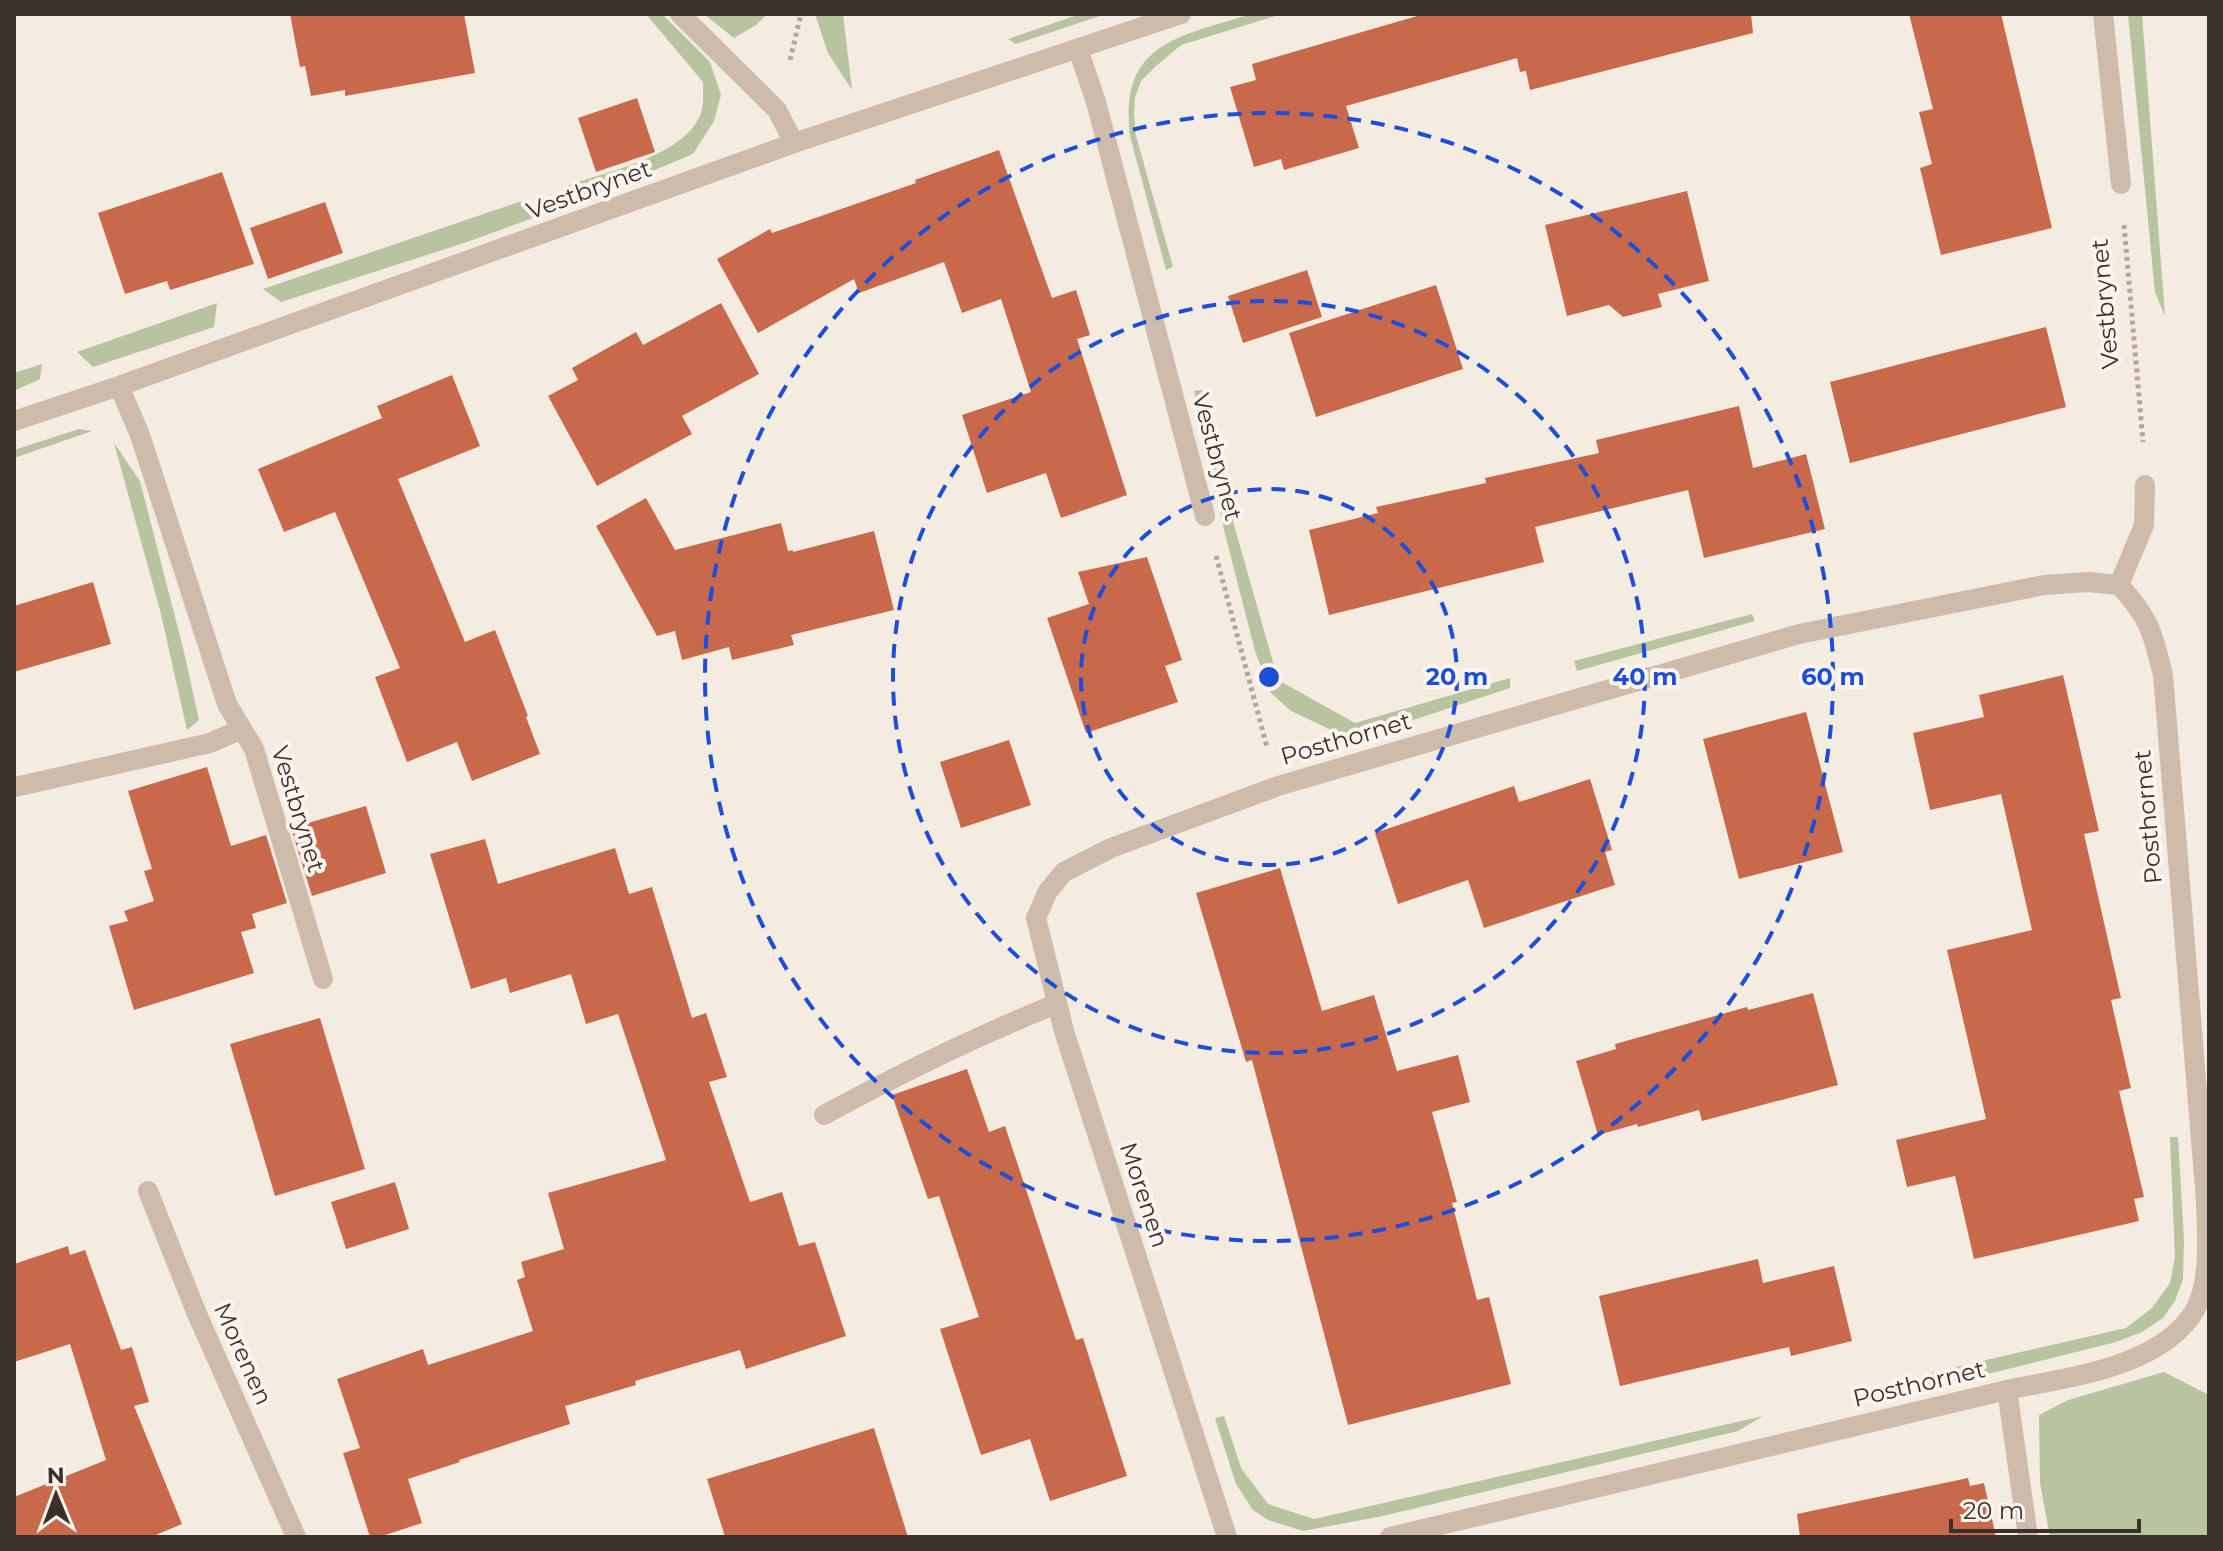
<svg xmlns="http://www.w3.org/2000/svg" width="2223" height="1551" font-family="Montserrat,sans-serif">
<rect width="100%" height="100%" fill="#f4ebe1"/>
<path fill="#b8c4a0" d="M646,14H662L710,62L721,95L714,121L693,154L617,186L574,201L569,185C609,171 685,156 701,113C704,104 703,91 703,82Z
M704,14H767L756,25L734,38Z
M815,14H843L852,90L828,53Z
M1080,14H1106L1016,44L1008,39Z
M1251,14H1282L1181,45L1155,67L1141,81L1135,97L1134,114L1136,136L1173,267L1166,270L1130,136C1119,42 1179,37 1251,14Z
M2128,14H2142L2165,316L2155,292Z
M528,199L536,217L464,243L281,302L263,289Z
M217,303L214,327L93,367L77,352Z
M42,364L40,379L14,391V373Z
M1202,390L1234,525L1278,680L1355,723L1510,678V688L1362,737L1329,729L1291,711L1271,693L1255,651L1224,530L1194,391Z
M79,429L92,431L14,458V450Z
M114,443L140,481L184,652L199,720L187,730L161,614Z
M1752,614L1755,621L1577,671L1574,661Z
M2170,1137H2178L2184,1240L2183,1279L2175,1301L2163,1318L2142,1332L2116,1342L1996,1372L1924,1387L1912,1381L1934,1372L2126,1328L2152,1308L2170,1283L2175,1257Z
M2164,1372L2209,1395V1537H2050L2040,1483L2039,1415L2068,1400Z
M1224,1416L1241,1468L1268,1504L1314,1519L1763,1416L1738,1431L1383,1516L1303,1531L1268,1520L1253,1510L1236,1484L1215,1418Z"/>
<path fill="#c8694b" d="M290,14H464L475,73L345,96V90L311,96L305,66L300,67Z
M1424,14H1751L1753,33L1530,90L1526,71L1520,72L1517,58L1346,106L1359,148L1284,170L1281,159L1254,167L1230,87L1256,80L1252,64Z
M1909,14H2001L2052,228L1941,255L1920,168L1932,164L1919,112L1933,109Z
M637,98L655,152L596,172L578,118Z
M999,150L1052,298L1076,290L1090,335L1077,339L1127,495L1061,518L1046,473L987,493L962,415L1031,392L1001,299L962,313L944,262L859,293L854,279L758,333L717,259L770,229L772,233L916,183L915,180Z
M222,172L254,264L170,290L167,281L125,294L98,213Z
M1687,191L1709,281L1658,294L1662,307L1623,317L1609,305L1567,316L1545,225Z
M325,202L343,253L268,279L250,228Z
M1307,270L1322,317L1243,343L1228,296Z
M1436,285L1463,369L1316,417L1289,333Z
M721,303L759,374L682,416L692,434L597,486L548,396L578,380L572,368L636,332L643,345Z
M2046,327L2066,407L1850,463L1830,382Z
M452,375L480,446L398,479L465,642L495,630L528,716L526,717L540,754L472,781L457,742L407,762L375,677L400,668L335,512L284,532L258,469L382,418L377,406Z
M1739,406L1753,468L1806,454L1825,529L1704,558L1688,490L1535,527L1544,562L1329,615L1309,530L1378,513L1376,507L1486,483L1485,478L1599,453L1596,440Z
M646,498L675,550L781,523L788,551L793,550V552L874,531L894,610L791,635L794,645L732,660L729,647L682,660L675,631L657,636L596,526Z
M1147,557L1182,660L1165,666L1178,702L1086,733L1047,618L1089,604L1078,572Z
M93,582L111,644L14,672V606Z
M2063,675L2099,831L2084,834L2121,998L2111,1000L2131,1088L2119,1091L2144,1197L2134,1199L2139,1221L1974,1259L1955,1176L1907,1187L1896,1140L1986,1119L1947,950L2032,930L2001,794L1930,810L1913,733L1984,717L1979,695Z
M1806,712L1843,852L1739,879L1703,739Z
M1009,740L1031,805L961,828L940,762Z
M207,767L231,846L266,835L287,903L252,914L256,928L241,932L254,973L134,1010L109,926L128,921L124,911L154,901L144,871L152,869L128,791Z
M1590,779L1612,850L1605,852L1615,885L1484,928L1468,880L1398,904L1375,833L1514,786L1519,802Z
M366,806L386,873L312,896L291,828Z
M485,839L498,884L615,848L629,894L652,887L692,1018L706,1013L727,1077L709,1082L750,1202L782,1192L799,1246L815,1242L846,1336L746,1369L740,1350L635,1381L636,1385L565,1406L570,1424L459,1460L460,1462L408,1479L422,1523L379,1537H370L343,1453L360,1448L337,1379L423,1349L428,1365L533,1331L517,1280L525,1277L521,1262L564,1249L548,1193L666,1160L618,1014L586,1024L571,974L510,993L506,978L471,989L430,854Z
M1280,868L1322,1011L1374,995L1397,1071L1458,1055L1470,1102L1432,1112L1457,1202L1452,1203L1477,1300L1489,1297L1511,1384L1348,1425L1252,1060L1246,1062L1196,893Z
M1813,993L1838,1085L1702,1121L1699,1110L1638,1127L1637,1124L1598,1135L1576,1061L1616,1049L1615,1044L1747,1007L1748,1010Z
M320,1018L365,1169L275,1196L230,1044Z
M967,1069L989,1132L1005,1126L1076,1340L1083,1338L1127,1476L1050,1501L1030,1439L981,1455L940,1329L979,1317L939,1196L928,1199L892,1095Z
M395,1182L409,1229L346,1249L331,1202Z
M68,1246L70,1255L85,1250L121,1350L132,1347L149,1402L134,1406L182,1524L151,1537H14V1497L106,1460L70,1344L14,1362V1264Z
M1758,1259L1763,1283L1834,1266L1852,1341L1791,1356L1789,1347L1620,1386L1599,1296Z
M874,1428L908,1537H725L707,1479Z
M1968,1478L1970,1486L1984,1483L1996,1537H1800L1797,1514Z"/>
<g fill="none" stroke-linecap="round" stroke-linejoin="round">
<path stroke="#b9a596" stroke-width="5" stroke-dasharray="4 4" stroke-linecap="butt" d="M790,60L801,14
M2124,225L2143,442
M1216,556L1267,747"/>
<path stroke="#cdbbac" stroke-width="20" d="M680,14L777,110L794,143
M15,787L210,743L242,729
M824,1115C899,1074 977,1036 1056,1004
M2007,1390L2028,1537"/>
<path stroke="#cdbbac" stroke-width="20" d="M2103,14L2121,184
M1078,49L1096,102L1205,516
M119,386L140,435L227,704L254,749L323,979
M14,421L119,386L794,143L1181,14
M2119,585L2144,525L2145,485
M148,1191L197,1314L296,1537
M1227,1537L1064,1031L1036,918L1048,891L1064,872L1111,848L1278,786L1799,634L2044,585L2088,582L2119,585C2149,617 2153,633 2163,675L2206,1201C2207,1232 2211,1282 2195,1310C2161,1368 2067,1377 2007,1390L1390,1537"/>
</g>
<g fill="none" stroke="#1d4ed8" stroke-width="4" stroke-dasharray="14 10">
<circle cx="1269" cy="677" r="188"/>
<circle cx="1269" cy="677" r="376"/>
<circle cx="1269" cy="677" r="564"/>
</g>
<g text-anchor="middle" stroke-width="8" stroke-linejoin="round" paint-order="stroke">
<g font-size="24" fill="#3b302b" stroke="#fbf5ee">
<text transform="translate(589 190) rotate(-20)" y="8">Vestbrynet</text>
<text transform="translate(2105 304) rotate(-95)" y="8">Vestbrynet</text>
<text transform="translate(1217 457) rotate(75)" y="8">Vestbrynet</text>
<text transform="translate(1346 739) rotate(-16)" y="8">Posthornet</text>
<text transform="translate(298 809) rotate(73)" y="8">Vestbrynet</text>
<text transform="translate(2148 817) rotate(-95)" y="8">Posthornet</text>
<text transform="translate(1144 1195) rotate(72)" y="8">Morenen</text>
<text transform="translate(243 1354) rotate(66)" y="8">Morenen</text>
<text transform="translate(1919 1384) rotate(-13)" y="8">Posthornet</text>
</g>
</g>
<circle cx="1269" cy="677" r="12" fill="#1d4ed8" stroke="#fbf5ee" stroke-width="4"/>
<g font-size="24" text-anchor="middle" font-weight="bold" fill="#1d4ed8" stroke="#fbf5ee" stroke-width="8" stroke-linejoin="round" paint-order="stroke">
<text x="1457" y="685">20 m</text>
<text x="1645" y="685">40 m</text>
<text x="1833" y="685">60 m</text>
</g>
<rect width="2223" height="1551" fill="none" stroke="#3b302b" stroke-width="32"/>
<g transform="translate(56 1495) rotate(359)" stroke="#fbf5ee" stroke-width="6" paint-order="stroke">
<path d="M0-6L14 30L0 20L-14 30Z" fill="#3b302b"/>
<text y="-12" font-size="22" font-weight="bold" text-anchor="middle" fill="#3b302b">N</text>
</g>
<path d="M1951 1519v12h188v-12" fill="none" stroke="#3b302b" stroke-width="4"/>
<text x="1963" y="1519" font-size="24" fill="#3b302b" stroke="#fbf5ee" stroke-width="6" paint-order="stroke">20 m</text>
</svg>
